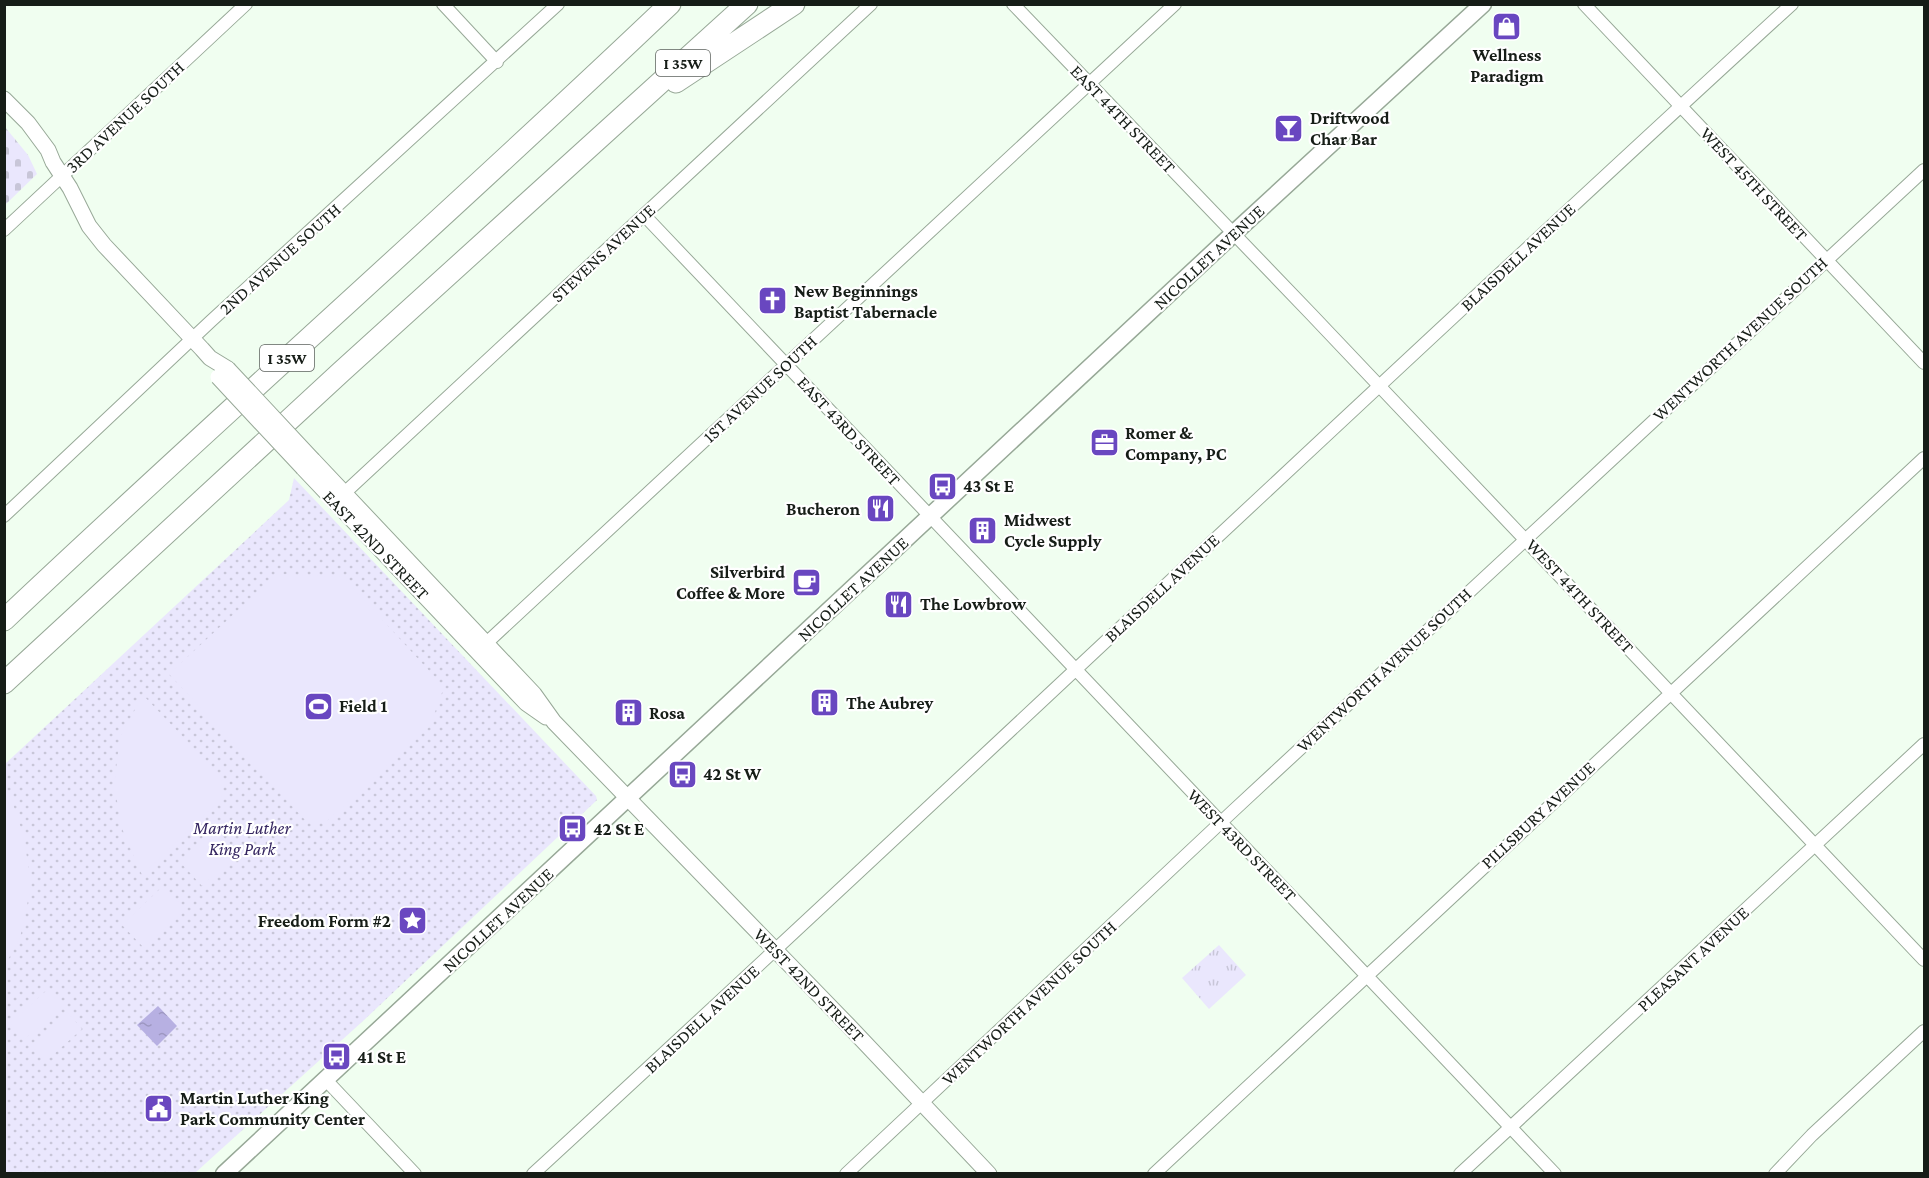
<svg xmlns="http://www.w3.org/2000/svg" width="1929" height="1178" font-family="'Crimson Pro',serif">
<defs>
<pattern id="grass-tufts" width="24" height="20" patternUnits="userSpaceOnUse" patternTransform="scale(1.5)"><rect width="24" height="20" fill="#eae7fd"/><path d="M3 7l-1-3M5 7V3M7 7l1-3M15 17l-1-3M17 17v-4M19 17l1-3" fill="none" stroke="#c8c6d8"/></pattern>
<pattern id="cemetery-stones" width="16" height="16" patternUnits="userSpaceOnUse" patternTransform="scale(1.5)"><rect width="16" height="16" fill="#eae7fd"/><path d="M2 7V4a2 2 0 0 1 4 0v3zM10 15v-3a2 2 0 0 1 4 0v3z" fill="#c8c6d8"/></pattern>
<pattern id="park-dots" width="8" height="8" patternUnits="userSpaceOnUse" patternTransform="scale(1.5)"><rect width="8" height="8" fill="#eae7fd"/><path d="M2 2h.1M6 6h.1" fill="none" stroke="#c8c6d8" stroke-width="1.8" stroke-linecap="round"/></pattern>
<pattern id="water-ripples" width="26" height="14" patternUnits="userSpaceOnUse" patternTransform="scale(1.5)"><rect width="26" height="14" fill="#b7b0e2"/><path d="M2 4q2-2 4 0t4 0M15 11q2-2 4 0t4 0" fill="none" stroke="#9d97c1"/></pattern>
</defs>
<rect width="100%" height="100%" fill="#f0fef0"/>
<path fill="url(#grass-tufts)" d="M1219,945L1246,975L1209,1009L1182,978Z"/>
<path fill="url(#cemetery-stones)" d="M5,127L28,155L37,174L5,205Z"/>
<path fill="url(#park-dots)" d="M294,478L596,796L597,800L363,1021L195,1173L5,1174V764L289,500Z"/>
<path fill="#eae7fd" d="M277,574L343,577L444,687L430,726L326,822L306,821L169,674Z
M143,695L222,778L221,799L142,875L123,831L114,786L120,737Z
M9,792L24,837L31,886L20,938L5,965L4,796Z
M216,829L238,853L202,886L180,862Z
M163,886L185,909L144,948L122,925Z
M47,990L62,1006L25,1039L10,1023Z
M67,1012L82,1029L45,1062L31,1045Z"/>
<path fill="url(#water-ripples)" d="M158,1006L177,1026L157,1046L137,1025Z"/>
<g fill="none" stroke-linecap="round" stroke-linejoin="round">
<defs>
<path id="minor" d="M443,4L497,62
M1013,4L1311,314L1924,960
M1584,4L1924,363
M644,215L1555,1174
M4,230L246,4
M338,499L871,4
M4,516L211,321L558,4
M480,649L1175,4
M325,1079L415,1174
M533,1174C955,786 1369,391 1792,4
M846,1174L1233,811L1924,170
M1154,1174L1924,458
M1460,1174L1924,744
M1775,1174L1812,1135L1924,1031"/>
<path id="tertiary" d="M4,99L28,123L48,150L53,162L70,188L89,226L104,245L202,349L210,358L228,369
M313,460L534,694L554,722L848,1025L989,1174
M303,468L526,703L546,717"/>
<path id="secondary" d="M224,1174L1233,234L1483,4"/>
<path id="motorway" d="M676,82L794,4
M4,620C224,412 451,213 670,4
M4,683L341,372L747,4"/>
</defs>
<use href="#minor" stroke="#97a897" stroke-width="14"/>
<use href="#tertiary" stroke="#97a897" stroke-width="17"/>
<use href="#secondary" stroke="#97a897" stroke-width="19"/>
<use href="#motorway" stroke="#97a897" stroke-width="23"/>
<use href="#minor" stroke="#fff" stroke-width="12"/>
<use href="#tertiary" stroke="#fff" stroke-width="15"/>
<use href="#secondary" stroke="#fff" stroke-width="16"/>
<use href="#motorway" stroke="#fff" stroke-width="21"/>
<defs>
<path id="tertiary-bridge" d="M228,369L313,460
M218,377L303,468"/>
</defs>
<use href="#tertiary-bridge" stroke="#97a897" stroke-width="17" stroke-linecap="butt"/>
<use href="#tertiary-bridge" stroke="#fff" stroke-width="15"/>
</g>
<defs>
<symbol id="shop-square" viewBox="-11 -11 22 22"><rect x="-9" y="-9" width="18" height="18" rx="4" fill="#6947c0" stroke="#fff"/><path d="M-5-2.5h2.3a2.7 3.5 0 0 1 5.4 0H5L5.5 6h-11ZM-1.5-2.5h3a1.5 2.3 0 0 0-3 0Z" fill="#fff"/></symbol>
<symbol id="bar-square" viewBox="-11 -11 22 22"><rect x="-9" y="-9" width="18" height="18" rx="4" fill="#6947c0" stroke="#fff"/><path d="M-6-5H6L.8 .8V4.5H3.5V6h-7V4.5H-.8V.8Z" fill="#fff"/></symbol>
<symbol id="church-square" viewBox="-11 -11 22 22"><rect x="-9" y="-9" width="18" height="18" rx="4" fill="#6947c0" stroke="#fff"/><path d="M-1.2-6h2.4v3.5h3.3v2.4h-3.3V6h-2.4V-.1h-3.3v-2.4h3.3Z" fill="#fff"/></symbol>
<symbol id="office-square" viewBox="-11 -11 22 22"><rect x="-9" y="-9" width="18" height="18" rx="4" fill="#6947c0" stroke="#fff"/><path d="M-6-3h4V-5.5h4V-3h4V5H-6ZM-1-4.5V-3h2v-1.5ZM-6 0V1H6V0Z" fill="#fff"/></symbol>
<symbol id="bus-square" viewBox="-11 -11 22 22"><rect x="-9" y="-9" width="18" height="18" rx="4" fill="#6947c0" stroke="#fff"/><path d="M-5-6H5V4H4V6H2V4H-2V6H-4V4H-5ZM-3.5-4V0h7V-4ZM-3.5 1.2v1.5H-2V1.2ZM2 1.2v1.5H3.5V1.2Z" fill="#fff"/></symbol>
<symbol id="restaurant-square" viewBox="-11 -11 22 22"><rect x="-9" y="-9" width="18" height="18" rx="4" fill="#6947c0" stroke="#fff"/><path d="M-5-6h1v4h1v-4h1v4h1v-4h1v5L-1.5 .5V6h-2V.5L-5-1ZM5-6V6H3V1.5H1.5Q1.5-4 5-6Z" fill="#fff"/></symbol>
<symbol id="building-square" viewBox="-11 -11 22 22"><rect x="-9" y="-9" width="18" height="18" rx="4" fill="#6947c0" stroke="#fff"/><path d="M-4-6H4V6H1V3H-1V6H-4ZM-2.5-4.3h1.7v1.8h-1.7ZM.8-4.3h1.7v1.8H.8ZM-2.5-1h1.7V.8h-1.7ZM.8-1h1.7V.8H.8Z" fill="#fff"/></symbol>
<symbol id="cafe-square" viewBox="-11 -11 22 22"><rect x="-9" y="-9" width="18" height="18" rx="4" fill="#6947c0" stroke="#fff"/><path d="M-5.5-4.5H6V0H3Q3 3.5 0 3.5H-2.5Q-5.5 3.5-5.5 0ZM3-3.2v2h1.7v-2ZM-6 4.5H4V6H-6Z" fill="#fff"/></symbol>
<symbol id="stadium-square" viewBox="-11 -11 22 22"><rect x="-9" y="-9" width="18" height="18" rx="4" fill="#6947c0" stroke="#fff"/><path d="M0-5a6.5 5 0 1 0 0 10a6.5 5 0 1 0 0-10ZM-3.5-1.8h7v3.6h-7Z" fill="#fff"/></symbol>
<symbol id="sight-square" viewBox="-11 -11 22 22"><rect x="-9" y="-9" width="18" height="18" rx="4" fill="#6947c0" stroke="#fff"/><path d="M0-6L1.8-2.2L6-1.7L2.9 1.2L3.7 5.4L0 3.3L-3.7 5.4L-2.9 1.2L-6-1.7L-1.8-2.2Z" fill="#fff"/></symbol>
<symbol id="civic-square" viewBox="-11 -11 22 22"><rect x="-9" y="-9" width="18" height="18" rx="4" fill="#6947c0" stroke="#fff"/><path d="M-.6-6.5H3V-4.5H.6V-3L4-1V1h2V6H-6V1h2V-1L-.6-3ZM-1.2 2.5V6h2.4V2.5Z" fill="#fff"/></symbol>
</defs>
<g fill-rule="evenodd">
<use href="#shop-square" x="1490" y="10" width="33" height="33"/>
<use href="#bar-square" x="1272" y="112" width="33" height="33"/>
<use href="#church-square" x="756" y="284" width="33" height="33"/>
<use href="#office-square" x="1088" y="426" width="33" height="33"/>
<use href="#bus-square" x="926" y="470" width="33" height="33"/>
<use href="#restaurant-square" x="864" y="492" width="33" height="33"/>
<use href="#building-square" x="966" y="514" width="33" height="33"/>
<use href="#cafe-square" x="790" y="566" width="33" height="33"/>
<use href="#restaurant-square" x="882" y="588" width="33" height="33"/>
<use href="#building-square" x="808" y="686" width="33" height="33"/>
<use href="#stadium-square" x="302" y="690" width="33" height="33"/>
<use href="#building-square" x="612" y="696" width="33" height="33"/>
<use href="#bus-square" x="666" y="758" width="33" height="33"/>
<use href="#bus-square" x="556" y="812" width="33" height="33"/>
<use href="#sight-square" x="396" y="904" width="33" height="33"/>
<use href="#bus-square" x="320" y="1040" width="33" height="33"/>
<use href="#civic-square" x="142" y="1092" width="33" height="33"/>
</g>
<g text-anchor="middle" stroke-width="4.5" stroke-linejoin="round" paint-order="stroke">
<g fill="#fff" stroke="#5c615d" stroke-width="1.5">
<rect x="656" y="50" width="54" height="26" rx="4.5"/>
<rect x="260" y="345" width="54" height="26" rx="4.5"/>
</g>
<g font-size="16" font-weight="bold" fill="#161d17">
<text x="683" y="69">I 35W</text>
<text x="287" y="364">I 35W</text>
</g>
<g font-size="18" font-weight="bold" fill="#161d17" stroke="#fff" text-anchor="start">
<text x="1507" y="61" text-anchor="middle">Wellness<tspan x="1507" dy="21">Paradigm</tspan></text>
<text x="1310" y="124">Driftwood<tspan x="1310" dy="21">Char Bar</tspan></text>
<text x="794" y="297">New Beginnings<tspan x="794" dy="21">Baptist Tabernacle</tspan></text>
<text x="1125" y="439">Romer &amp;<tspan x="1125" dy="21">Company, PC</tspan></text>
<text x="963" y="492">43 St E</text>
<text x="860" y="515" text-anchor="end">Bucheron</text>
<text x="1004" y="526">Midwest<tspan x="1004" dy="21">Cycle Supply</tspan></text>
<text x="785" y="578" text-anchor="end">Silverbird<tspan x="785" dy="21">Coffee &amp; More</tspan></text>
<text x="920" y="610">The Lowbrow</text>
<text x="846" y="709">The Aubrey</text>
<text x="339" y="712">Field 1</text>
<text x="649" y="719">Rosa</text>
<text x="703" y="780">42 St W</text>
<text x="593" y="835">42 St E</text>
<text x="391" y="927" text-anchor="end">Freedom Form #2</text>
<text x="357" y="1063">41 St E</text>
<text x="180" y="1104">Martin Luther King<tspan x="180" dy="21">Park Community Center</tspan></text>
</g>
<g font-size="18" fill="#161d17" stroke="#fff">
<text transform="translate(125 117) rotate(-43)" y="6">3RD AVENUE SOUTH</text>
<text transform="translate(1123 119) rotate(46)" y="6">EAST 44TH STREET</text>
<text transform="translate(1754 184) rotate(47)" y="6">WEST 45TH STREET</text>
<text transform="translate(603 253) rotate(-43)" y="6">STEVENS AVENUE</text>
<text transform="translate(1209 257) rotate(-43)" y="6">NICOLLET AVENUE</text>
<text transform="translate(1518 257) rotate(-43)" y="6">BLAISDELL AVENUE</text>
<text transform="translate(280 259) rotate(-42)" y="6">2ND AVENUE SOUTH</text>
<text transform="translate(1740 339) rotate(-43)" y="6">WENTWORTH AVENUE SOUTH</text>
<text transform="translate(760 389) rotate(-43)" y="6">1ST AVENUE SOUTH</text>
<text transform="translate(849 431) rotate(47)" y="6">EAST 43RD STREET</text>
<text transform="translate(376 545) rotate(46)" y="6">EAST 42ND STREET</text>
<text transform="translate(1162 588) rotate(-43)" y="6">BLAISDELL AVENUE</text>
<text transform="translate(853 589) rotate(-43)" y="6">NICOLLET AVENUE</text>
<text transform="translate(1580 596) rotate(47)" y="6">WEST 44TH STREET</text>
<text transform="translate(1384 670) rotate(-43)" y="6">WENTWORTH AVENUE SOUTH</text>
<text transform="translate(1538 815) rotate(-43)" y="6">PILLSBURY AVENUE</text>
<text transform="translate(1242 845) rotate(46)" y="6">WEST 43RD STREET</text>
<text transform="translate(498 920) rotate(-43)" y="6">NICOLLET AVENUE</text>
<text transform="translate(1693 959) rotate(-43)" y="6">PLEASANT AVENUE</text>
<text transform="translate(809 985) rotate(46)" y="6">WEST 42ND STREET</text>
<text transform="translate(1029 1003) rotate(-43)" y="6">WENTWORTH AVENUE SOUTH</text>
<text transform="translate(702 1019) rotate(-43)" y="6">BLAISDELL AVENUE</text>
</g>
<g font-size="18" font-style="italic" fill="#342560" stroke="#fff">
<text x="242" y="834">Martin Luther<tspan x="242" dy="21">King Park</tspan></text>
</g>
</g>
<rect width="1929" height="1178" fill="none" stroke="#161d17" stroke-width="12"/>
</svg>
